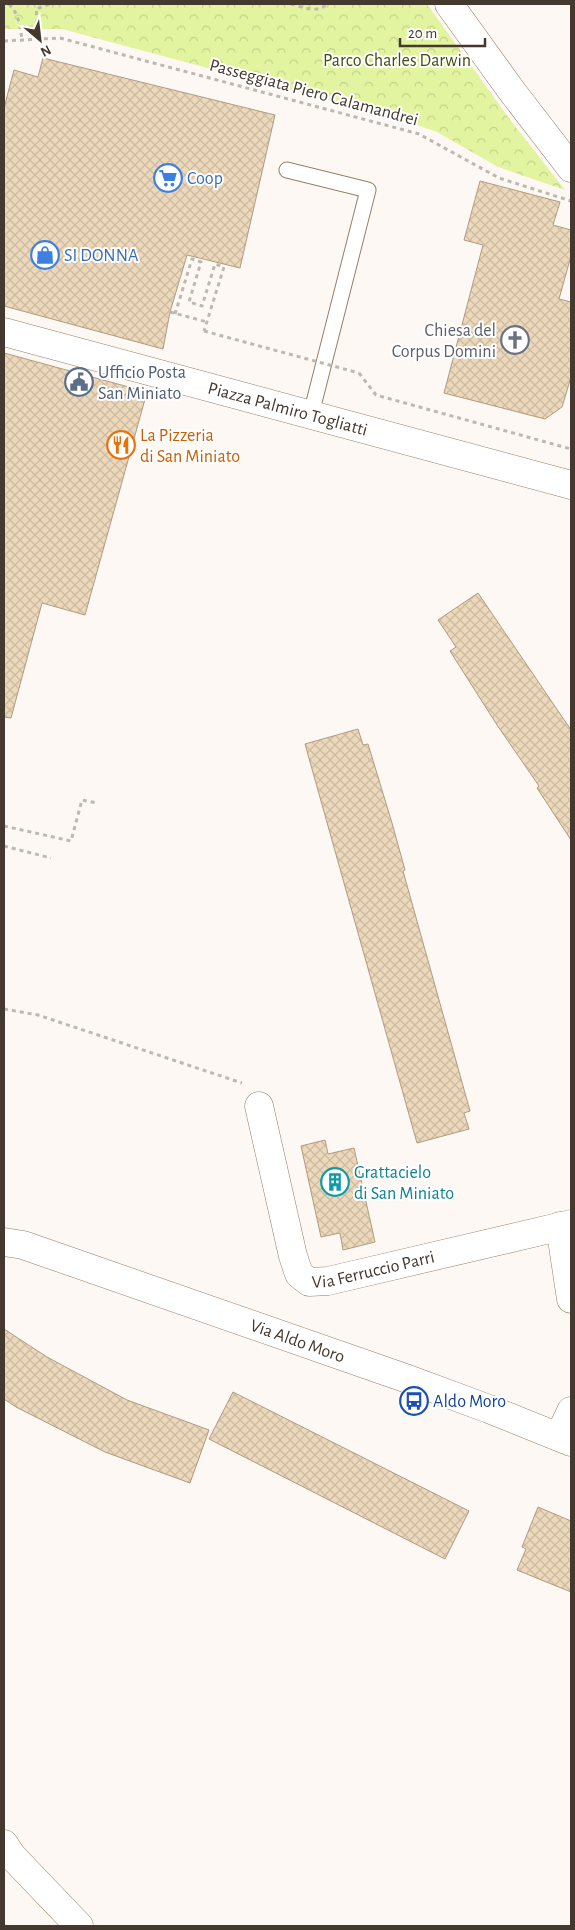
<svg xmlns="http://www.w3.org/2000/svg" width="575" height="1930" font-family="'Alegreya Sans',sans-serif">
<defs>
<pattern id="park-crowns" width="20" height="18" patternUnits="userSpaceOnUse" patternTransform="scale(1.25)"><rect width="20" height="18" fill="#e2f4a0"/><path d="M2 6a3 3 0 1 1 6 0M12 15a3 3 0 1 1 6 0" fill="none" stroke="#c3d28a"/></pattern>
<pattern id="building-cross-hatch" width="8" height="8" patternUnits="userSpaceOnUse" patternTransform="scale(1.25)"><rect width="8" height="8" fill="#ecd8bb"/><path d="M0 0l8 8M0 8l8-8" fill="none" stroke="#ccbaa1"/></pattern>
</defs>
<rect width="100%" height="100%" fill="#fdf8f3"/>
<path fill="url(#park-crowns)" d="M4,4H427L508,117L565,190L498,167L437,132L402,120L62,29H4Z"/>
<path fill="url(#building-cross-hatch)" stroke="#af9b80" d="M43,58L275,115L240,268L187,255L170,312L163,349L4,306V108L14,70L38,77Z
M480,181L560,202L553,225L571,230V256L559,299L571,302V377L562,407L545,419L444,393L483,245L464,240Z
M4,353L147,392L85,615L42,603L11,718L4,717Z
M478,593L571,730V840L537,788L539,786L497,725L450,651L456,647L438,620Z
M358,729L363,745L368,744L392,823L405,870L403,871L470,1111L464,1113L469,1129L417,1143L305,744Z
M325,1140L328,1154L354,1148L375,1242L343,1250L340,1233L321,1237L301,1146Z
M4,1329L47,1357L127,1400L209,1430L190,1483L105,1452L16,1407L4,1399Z
M233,1392L469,1511L445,1559L209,1439Z
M538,1507L571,1521V1592L517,1570L526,1549L522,1547Z"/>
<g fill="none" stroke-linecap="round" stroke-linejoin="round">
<defs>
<path id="service" d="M287,170L368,190L311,414"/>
<g id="minor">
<path id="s1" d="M4,332L571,485"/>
<path id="s2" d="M259,1106L293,1256L299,1274L309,1282L328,1281L571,1224"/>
<path d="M560,1226L571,1299"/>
<path d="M559,1437L571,1411"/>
<path d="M4,1844L12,1856L79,1926"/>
</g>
<g id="tertiary">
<path d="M449,4L511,90L571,168"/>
<path id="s3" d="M4,1242L23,1245L405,1378L489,1409L571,1442"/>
</g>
</defs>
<use href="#service" stroke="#977f68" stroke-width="17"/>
<use href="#minor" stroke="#977f68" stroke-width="29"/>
<use href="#tertiary" stroke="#977f68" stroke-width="29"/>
<path stroke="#bfb8b1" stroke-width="3" stroke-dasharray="4 4" stroke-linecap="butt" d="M9,4C19,14 20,26 22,40
M291,4C302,7 318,14 327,4
M39,39L36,9L50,4
M4,41L60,38L419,134L499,178L571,201
M170,312L207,322
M175,314L192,259L201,262L189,302L202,306L215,264L224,267L204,331
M359,373L376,395L571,449
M4,826L71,841L82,800L97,803
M4,846L51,858
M4,1009L38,1015L242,1083"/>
<use href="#service" stroke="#fff" stroke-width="15"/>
<use href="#minor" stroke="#fff" stroke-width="28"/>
<use href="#tertiary" stroke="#fff" stroke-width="28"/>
<path stroke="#bfb8b1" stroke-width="3" stroke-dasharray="4 4" stroke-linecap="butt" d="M204,331L359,373"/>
</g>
<defs>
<symbol id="supermarket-ring" viewBox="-11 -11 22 22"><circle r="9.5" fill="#fff" stroke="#3f7fe0" stroke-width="1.5"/><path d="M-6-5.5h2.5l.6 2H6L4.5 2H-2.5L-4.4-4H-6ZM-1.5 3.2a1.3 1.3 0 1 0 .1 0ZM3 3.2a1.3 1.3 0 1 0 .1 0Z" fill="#3f7fe0"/></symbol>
<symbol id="shop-ring" viewBox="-11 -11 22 22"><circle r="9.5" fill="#fff" stroke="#3f7fe0" stroke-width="1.5"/><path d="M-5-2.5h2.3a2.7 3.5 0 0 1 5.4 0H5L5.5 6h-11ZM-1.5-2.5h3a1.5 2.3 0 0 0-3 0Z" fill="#3f7fe0"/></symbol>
<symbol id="church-ring" viewBox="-11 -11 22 22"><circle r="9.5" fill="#fff" stroke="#6b7280" stroke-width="1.5"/><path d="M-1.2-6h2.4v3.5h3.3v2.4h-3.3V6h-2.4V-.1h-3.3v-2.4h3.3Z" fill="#6b7280"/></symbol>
<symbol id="civic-ring" viewBox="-11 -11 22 22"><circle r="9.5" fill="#fff" stroke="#5c6f8a" stroke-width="1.5"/><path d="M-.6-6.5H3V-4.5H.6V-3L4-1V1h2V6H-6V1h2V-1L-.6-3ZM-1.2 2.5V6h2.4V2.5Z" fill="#5c6f8a"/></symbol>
<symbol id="restaurant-ring" viewBox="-11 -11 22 22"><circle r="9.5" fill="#fff" stroke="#e8710a" stroke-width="1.5"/><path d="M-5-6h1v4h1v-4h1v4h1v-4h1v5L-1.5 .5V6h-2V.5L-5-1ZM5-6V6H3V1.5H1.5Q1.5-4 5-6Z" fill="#e8710a"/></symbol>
<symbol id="building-ring" viewBox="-11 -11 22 22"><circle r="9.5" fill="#fff" stroke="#0f9aa8" stroke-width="1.5"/><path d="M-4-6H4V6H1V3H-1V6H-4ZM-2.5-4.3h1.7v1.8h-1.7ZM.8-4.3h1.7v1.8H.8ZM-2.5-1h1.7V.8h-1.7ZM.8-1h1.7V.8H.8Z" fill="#0f9aa8"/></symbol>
<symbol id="bus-ring" viewBox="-11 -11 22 22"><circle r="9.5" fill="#fff" stroke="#1a4fb4" stroke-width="1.5"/><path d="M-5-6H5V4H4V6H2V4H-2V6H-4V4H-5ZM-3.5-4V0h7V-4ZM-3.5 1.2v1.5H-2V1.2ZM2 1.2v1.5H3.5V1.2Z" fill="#1a4fb4"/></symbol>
</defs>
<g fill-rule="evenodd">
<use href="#supermarket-ring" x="152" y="162" width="32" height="32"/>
<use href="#shop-ring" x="29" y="239" width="32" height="32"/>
<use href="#church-ring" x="499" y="324" width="32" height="32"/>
<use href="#civic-ring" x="63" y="366" width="32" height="32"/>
<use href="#restaurant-ring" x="105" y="429" width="32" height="32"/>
<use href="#building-ring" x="319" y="1166" width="32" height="32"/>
<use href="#bus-ring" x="398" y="1385" width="32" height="32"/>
</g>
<g text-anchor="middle" stroke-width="4" stroke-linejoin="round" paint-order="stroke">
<g font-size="18" fill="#434d0f" stroke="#fff">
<text x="397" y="66">Parco Charles Darwin</text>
</g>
<g font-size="18" fill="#44392f" stroke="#fff">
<text transform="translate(314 92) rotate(15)" y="6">Passeggiata Piero Calamandrei</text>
<text dy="6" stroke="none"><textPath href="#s1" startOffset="294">Piazza Palmiro Togliatti</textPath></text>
<text dy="6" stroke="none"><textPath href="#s2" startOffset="251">Via Ferruccio Parri</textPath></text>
<text dy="6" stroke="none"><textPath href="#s3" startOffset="310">Via Aldo Moro</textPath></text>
</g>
<g font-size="18" fill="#366cbe" stroke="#fff" text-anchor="start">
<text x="187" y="184">Coop</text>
<text x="64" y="261">SI DONNA</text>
</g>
<g font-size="18" fill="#5b616d" stroke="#fff" text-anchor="end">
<text x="496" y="336">Chiesa del<tspan x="496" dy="21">Corpus Domini</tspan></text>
</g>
<g font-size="18" fill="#4e5e75" stroke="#fff" text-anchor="start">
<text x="98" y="378">Ufficio Posta<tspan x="98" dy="21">San Miniato</tspan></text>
</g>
<g font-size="18" fill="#c56008" stroke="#fff" text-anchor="start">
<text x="140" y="441">La Pizzeria<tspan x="140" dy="21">di San Miniato</tspan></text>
</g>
<g font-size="18" fill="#0d838f" stroke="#fff" text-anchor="start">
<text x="354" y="1178">Grattacielo<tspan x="354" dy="21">di San Miniato</tspan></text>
</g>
<g font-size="18" fill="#164399" stroke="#fff" text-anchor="start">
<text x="433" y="1407">Aldo Moro</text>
</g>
</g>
<rect width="575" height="1930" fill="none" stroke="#44392f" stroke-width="10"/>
<g transform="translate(40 40) rotate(152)" stroke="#ffffff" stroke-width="4" paint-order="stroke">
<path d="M0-4L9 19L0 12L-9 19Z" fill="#44392f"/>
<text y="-8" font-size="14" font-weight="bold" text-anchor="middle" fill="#44392f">N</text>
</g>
<path d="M400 38v8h85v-8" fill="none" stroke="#44392f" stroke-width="2.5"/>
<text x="408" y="38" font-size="15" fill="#44392f" stroke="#ffffff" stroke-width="4" paint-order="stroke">20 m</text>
</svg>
